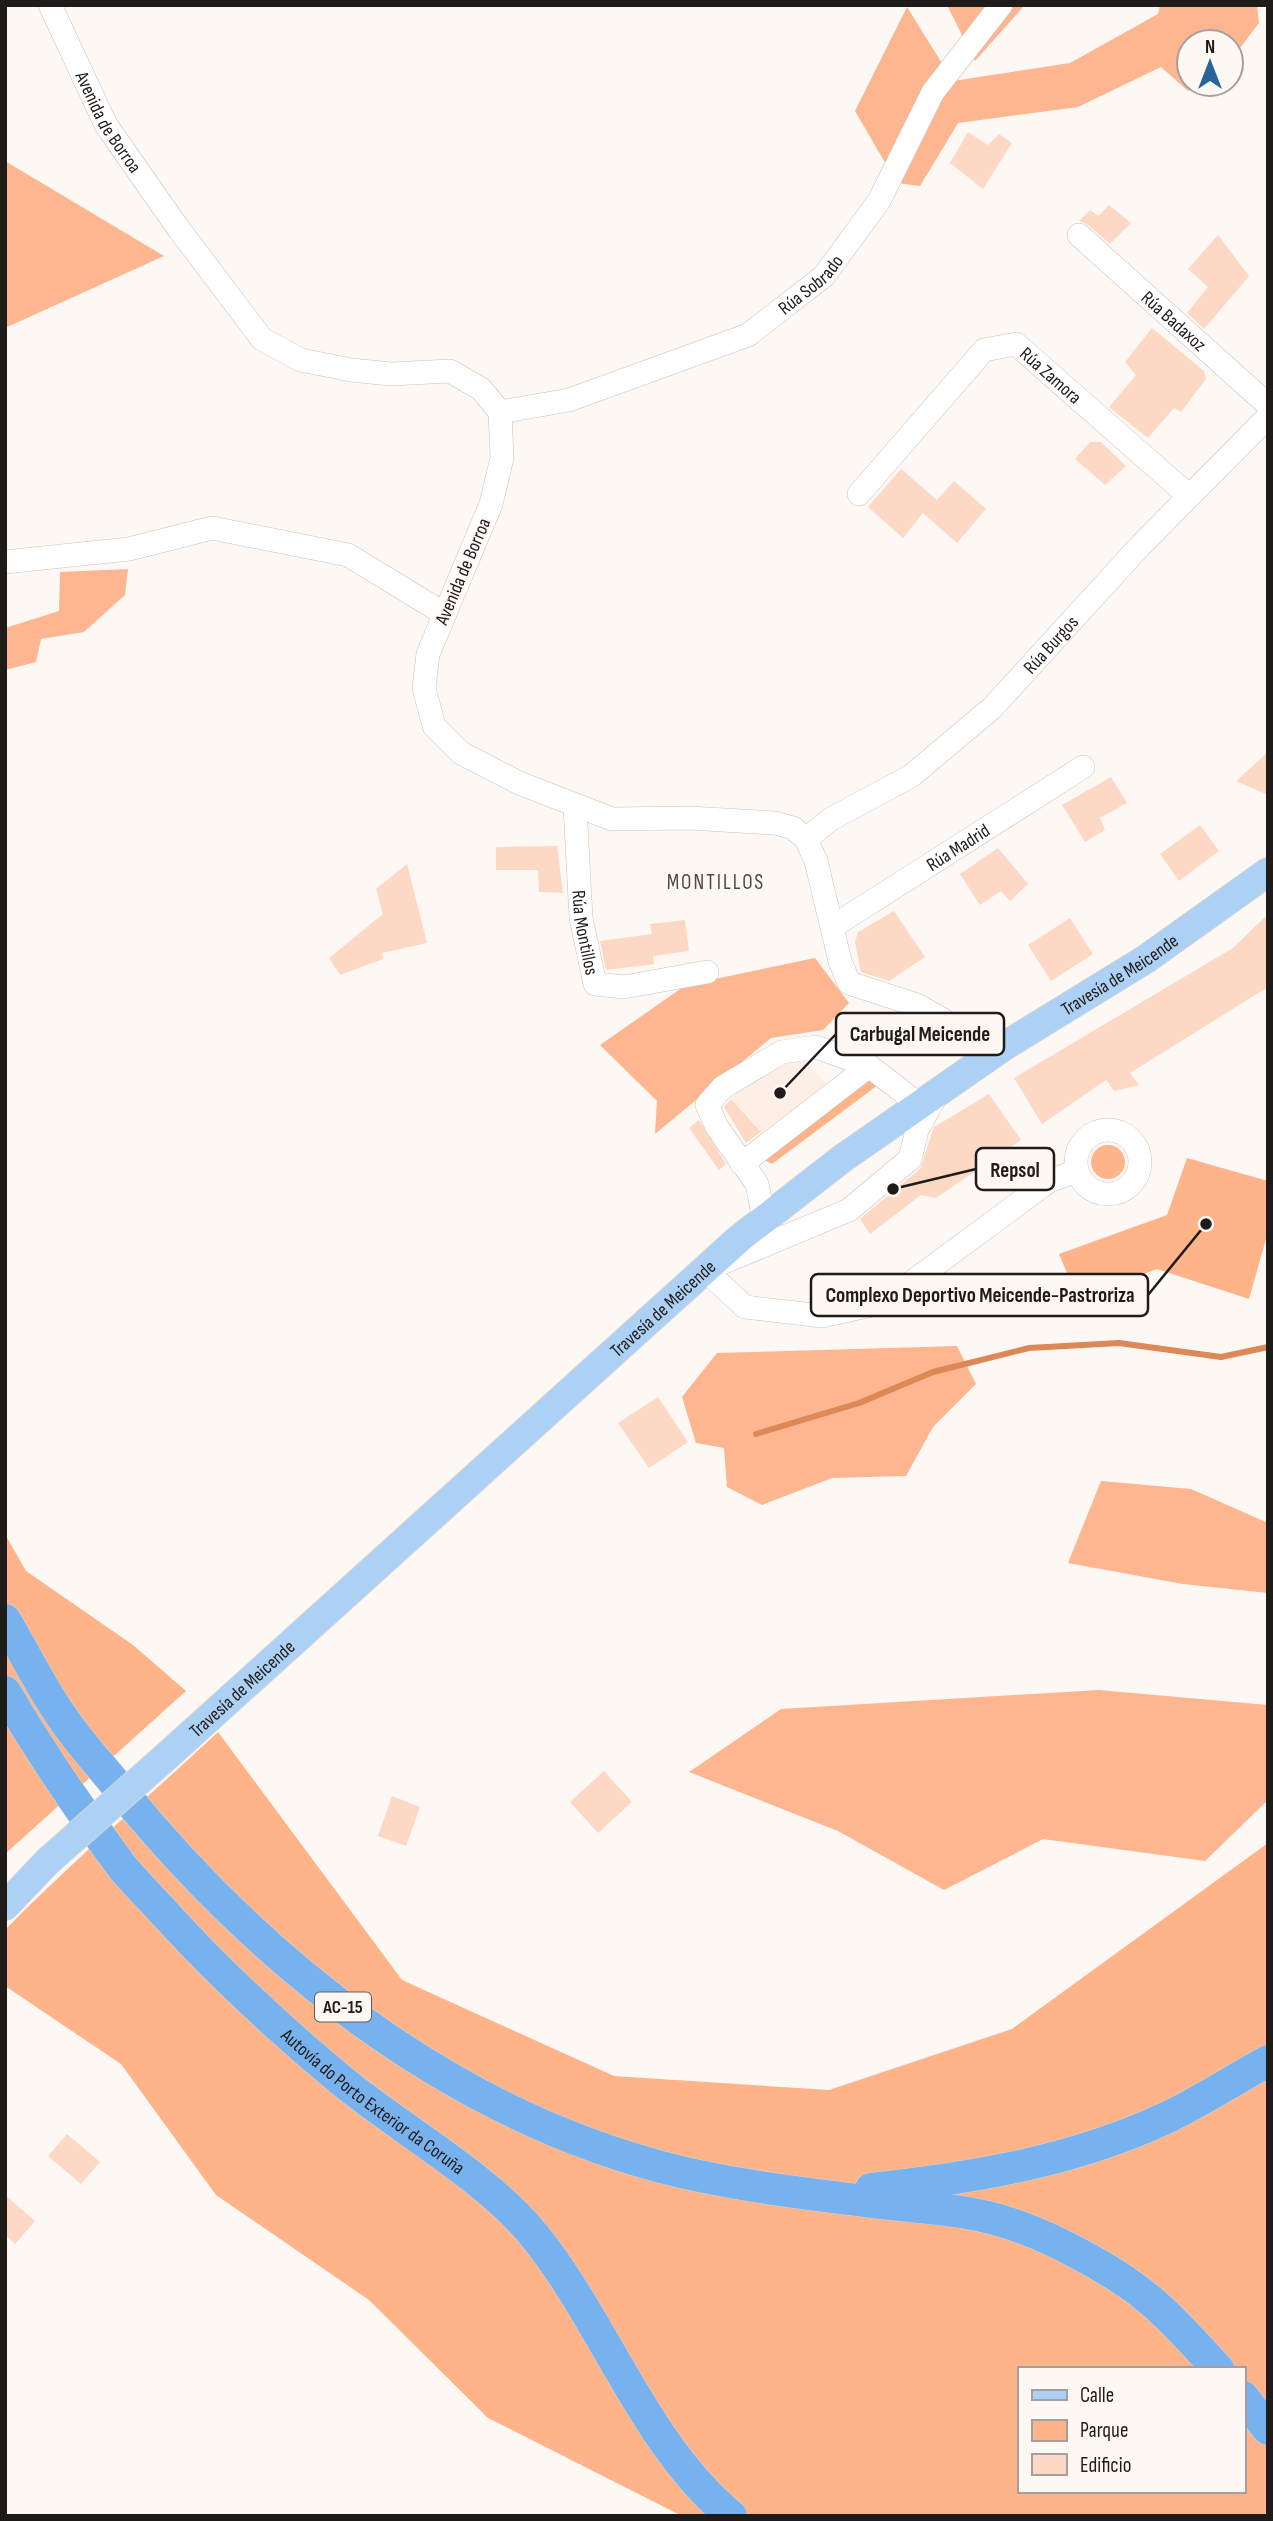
<svg xmlns="http://www.w3.org/2000/svg" width="1273" height="2521" font-family="'Sofia Sans Condensed',sans-serif">
<rect width="100%" height="100%" fill="#fef8f5"/>
<path fill="#fdeee6" d="M799,1054L831,1089L762,1132L730,1097Z"/>
<path fill="#feb388" fill-rule="evenodd" d="M872,1079L878,1085L772,1164L763,1159Z
M1091 1162a17 17 0 1 1 34 0a17 17 0 1 1-34 0Z
M1187,1158L1268,1181V1232L1249,1299L1157,1269L1078,1299L1059,1254L1167,1215Z
M5,1534L26,1571L133,1645L186,1691L5,1854Z
M218,1732L402,1980L614,2076L829,2090L1012,2029L1268,1843V2516H682L488,2418L369,2300L216,2195L121,2064L5,1986V1930C73,1860 148,1798 218,1732ZM1019,2369H1243V2491H1019Z"/>
<path fill="#fdb68f" d="M947,5H1025L975,61Z
M1160,5H1257L1259,23L1231,60V42H1189V84H1198L1188,91L1161,67L1078,107L958,123L920,186L897,183L855,111L907,7L953,81L1070,63L1158,14Z
M5,161L164,256L5,328Z
M128,569L125,595L84,632L41,639L36,662L5,670V628L59,611L60,572Z
M815,958L849,1003L823,1030L771,1038L655,1134L657,1101L600,1045L686,985Z
M957,1346L976,1384L933,1427L906,1476L832,1478L762,1505L727,1487L724,1448L696,1443L682,1397L717,1353Z
M1101,1481L1191,1489L1268,1523V1593L1183,1584L1068,1563Z
M1099,1690L1268,1705V1800L1205,1861L1043,1839L944,1890L838,1831L689,1772L781,1709Z"/>
<g fill="none" stroke-linecap="round" stroke-linejoin="round">
<path stroke="#dd8857" stroke-width="6" d="M756,1434L859,1403L933,1372L1029,1348L1119,1343L1221,1357L1268,1347"/>
</g>
<path fill="#fdd8c4" d="M968,132L988,145L999,134L1012,143L983,189L950,163Z
M1109,205L1131,223L1110,244L1088,225L1079,221L1090,210L1098,216Z
M1218,235L1249,276L1204,329L1187,313L1208,287L1188,269Z
M1152,328L1204,371L1206,379L1181,412L1174,408L1148,438L1109,407L1136,375L1125,362Z
M1090,442H1101L1126,466L1105,485L1075,459Z
M901,469L937,500L954,481L986,509L957,543L923,513L903,538L868,507Z
M1268,752V795L1236,781Z
M1111,777L1127,803L1100,818L1105,830L1085,842L1062,805Z
M1200,825L1219,851L1179,881L1160,854Z
M557,846L563,893L539,892L538,870H496V847Z
M998,848L1028,884L1010,901L1001,891L980,905L960,874Z
M407,864L427,943L382,953L383,959L340,975L329,958L383,914L376,889Z
M894,911L925,957L889,981L861,972L855,942L858,932Z
M1268,914V987L1130,1073L1139,1085L1114,1091L1106,1080L1042,1124L1014,1078L1233,948Z
M1070,918L1093,954L1051,981L1028,945Z
M685,920L689,951L653,956L654,964L606,970L600,941L652,934L650,924Z
M989,1094L1021,1140L936,1198L921,1195L870,1234L860,1219L920,1169L934,1127Z
M731,1099L761,1132L746,1143L724,1107Z
M699,1120L726,1164L719,1170L689,1128Z
M658,1397L688,1442L649,1468L618,1423Z
M604,1771L632,1802L598,1833L570,1802Z
M392,1796L420,1807L406,1846L378,1836Z
M67,2134L100,2162L81,2184L48,2156Z
M5,2195L35,2221L15,2244L5,2235Z"/>
<g fill="none" stroke-linecap="round" stroke-linejoin="round">
<defs>
<g id="minor">
<path id="s1" d="M50,5L106,125L178,228L262,339L301,360L351,370L391,374L450,371L481,389L500,412L502,458L491,504L428,654L424,688L434,726L461,753L519,783L612,819L689,818L775,823L793,828L806,839L816,861L840,961L849,983L917,1005L976,1039L1006,1045"/>
<path id="s2" d="M1079,235L1268,405"/>
<path id="s3" d="M500,412L569,400L748,335L824,276L879,201L933,92L1001,5"/>
<path id="s4" d="M859,494L984,350L1016,344L1189,496"/>
<path d="M5,562L129,549L212,528L348,555L443,613"/>
<path id="s5" d="M575,807L581,918L595,984L624,987L707,972"/>
<path id="s6" d="M806,839L831,819L911,776L992,708L1140,546L1268,417"/>
<path id="s7" d="M832,927L1083,767"/>
<path d="M936,1096L917,1130L910,1159L849,1210L705,1270L745,1307L822,1316L885,1302L1049,1181L1077,1171"/>
<circle cx="1108" cy="1162" r="32"/>
<path d="M742,1164L869,1066"/>
<path d="M764,1219L757,1184L717,1127L707,1105L723,1087L782,1052L816,1047L869,1066L921,1106"/>
</g>
<g id="major">
<path id="s8" d="M169,1754L740,1238L843,1158L1006,1045L1146,959L1268,872"/>
<path d="M5,1906L48,1861"/>
</g>
<g id="highway">
<path d="M5,1620C24,1652 41,1687 62,1717C77,1740 96,1760 113,1781C258,1962 452,2117 681,2172C746,2187 815,2195 881,2203C927,2208 976,2210 1020,2227C1053,2239 1097,2262 1126,2282C1161,2305 1190,2339 1218,2369"/>
<path id="s9" d="M5,1692C41,1753 81,1812 123,1868C137,1885 154,1901 168,1917C225,1979 278,2028 342,2081C402,2130 485,2176 533,2234C605,2322 643,2443 731,2516"/>
<path d="M871,2189C973,2178 1076,2161 1170,2116C1203,2100 1235,2079 1268,2061"/>
<path d="M1243,2397L1268,2429"/>
</g>
</defs>
<use href="#minor" stroke="#cac0bb" stroke-width="24"/>
<use href="#major" stroke="#d7d6d6" stroke-width="30"/>
<use href="#highway" stroke="#d7d6d6" stroke-width="33"/>
<use href="#minor" stroke="#fff" stroke-width="23"/>
<use href="#major" stroke="#add1f5" stroke-width="28"/>
<use href="#highway" stroke="#77b2ef" stroke-width="32"/>
<defs>
<path id="major-bridge" d="M48,1861L169,1754"/>
</defs>
<use href="#major-bridge" stroke="#d7d6d6" stroke-width="30" stroke-linecap="butt"/>
<use href="#major-bridge" stroke="#add1f5" stroke-width="28"/>
</g>
<g text-anchor="middle" stroke-width="5" stroke-linejoin="round" paint-order="stroke">
<rect fill="#fef8f5" stroke="#625d5b" stroke-width="2" x="315" y="1992.5" width="56" height="29" rx="5"/>
<g font-size="18" font-weight="bold" fill="#1f1b19">
<text x="343" y="2013">AC-15</text>
</g>
<g font-size="19" fill="#1f1b19" stroke="#fef8f5">
<text dy="7" stroke="none"><textPath href="#s1" startOffset="131">Avenida de Borroa</textPath></text>
<text dy="7" stroke="none"><textPath href="#s3" startOffset="341">Rúa Sobrado</textPath></text>
<text dy="7" stroke="none"><textPath href="#s2" startOffset="128">Rúa Badaxoz</textPath></text>
<text dy="7" stroke="none"><textPath href="#s4" startOffset="270">Rúa Zamora</textPath></text>
<text transform="translate(462 571) rotate(-67)" y="7">Avenida de Borroa</text>
<text dy="7" stroke="none"><textPath href="#s6" startOffset="315">Rúa Burgos</textPath></text>
<text dy="7" stroke="none"><textPath href="#s7" startOffset="149">Rúa Madrid</textPath></text>
<text dy="7" stroke="none"><textPath href="#s5" startOffset="126">Rúa Montillos</textPath></text>
<text dy="7" stroke="none"><textPath href="#s8" startOffset="1232">Travesía de Meicende</textPath></text>
<text dy="7" stroke="none"><textPath href="#s8" startOffset="665">Travesía de Meicende</textPath></text>
<text dy="7" stroke="none"><textPath href="#s8" startOffset="98">Travesía de Meicende</textPath></text>
<text dy="7" stroke="none"><textPath href="#s9" startOffset="555">Autovía do Porto Exterior da Coruña</textPath></text>
</g>
<g font-size="21" letter-spacing="2" fill="#4f4742" stroke="#fef8f5">
<text x="716" y="889">MONTILLOS</text>
</g>
</g>
<path fill="none" stroke="#1f1b19" stroke-width="2.5" d="M780 1093L836 1034M893 1189L976 1169M1206 1224L1148 1295"/>
<g fill="#1f1b19" stroke="#fef8f5" stroke-width="2.5">
<circle cx="780" cy="1093" r="7"/>
<circle cx="893" cy="1189" r="7"/>
<circle cx="1206" cy="1224" r="7"/>
</g>
<g fill="#fef8f5" stroke="#1f1b19" stroke-width="2.5">
<rect x="836" y="1013" width="168" height="42" rx="7"/>
<rect x="976" y="1148" width="78" height="42" rx="7"/>
<rect x="811" y="1274" width="337" height="42" rx="7"/>
</g>
<g font-size="21" text-anchor="middle" font-weight="bold" fill="#1f1b19">
<text x="920" y="1041">Carbugal Meicende</text>
<text x="1015" y="1177">Repsol</text>
<text x="980" y="1302">Complexo Deportivo Meicende-Pastroriza</text>
</g>
<rect width="1273" height="2521" fill="none" stroke="#1f1b19" stroke-width="14"/>
<rect x="1018" y="2367" width="228" height="126" fill="#fef8f5" stroke="#a5a09d" stroke-width="2"/>
<rect x="1032" y="2390" width="35" height="10" fill="#add1f5" stroke="#a5a09d" stroke-width="2"/>
<text x="1080" y="2402" font-size="21" fill="#1f1b19">Calle</text>
<rect x="1032" y="2420" width="35" height="21" fill="#feb388" stroke="#a5a09d" stroke-width="2"/>
<text x="1080" y="2437" font-size="21" fill="#1f1b19">Parque</text>
<rect x="1032" y="2454" width="35" height="21" fill="#fdd8c4" stroke="#a5a09d" stroke-width="2"/>
<text x="1080" y="2472" font-size="21" fill="#1f1b19">Edificio</text>
<g transform="translate(1210 63)"><circle r="33" fill="#fef8f5" stroke="#a5a09d" stroke-width="2"/>
<path d="M0-5L12 26L0 18L-12 26Z" fill="#28639a"/>
<text y="-10" font-size="19" font-weight="bold" text-anchor="middle" fill="#1f1b19">N</text>
</g>
</svg>
